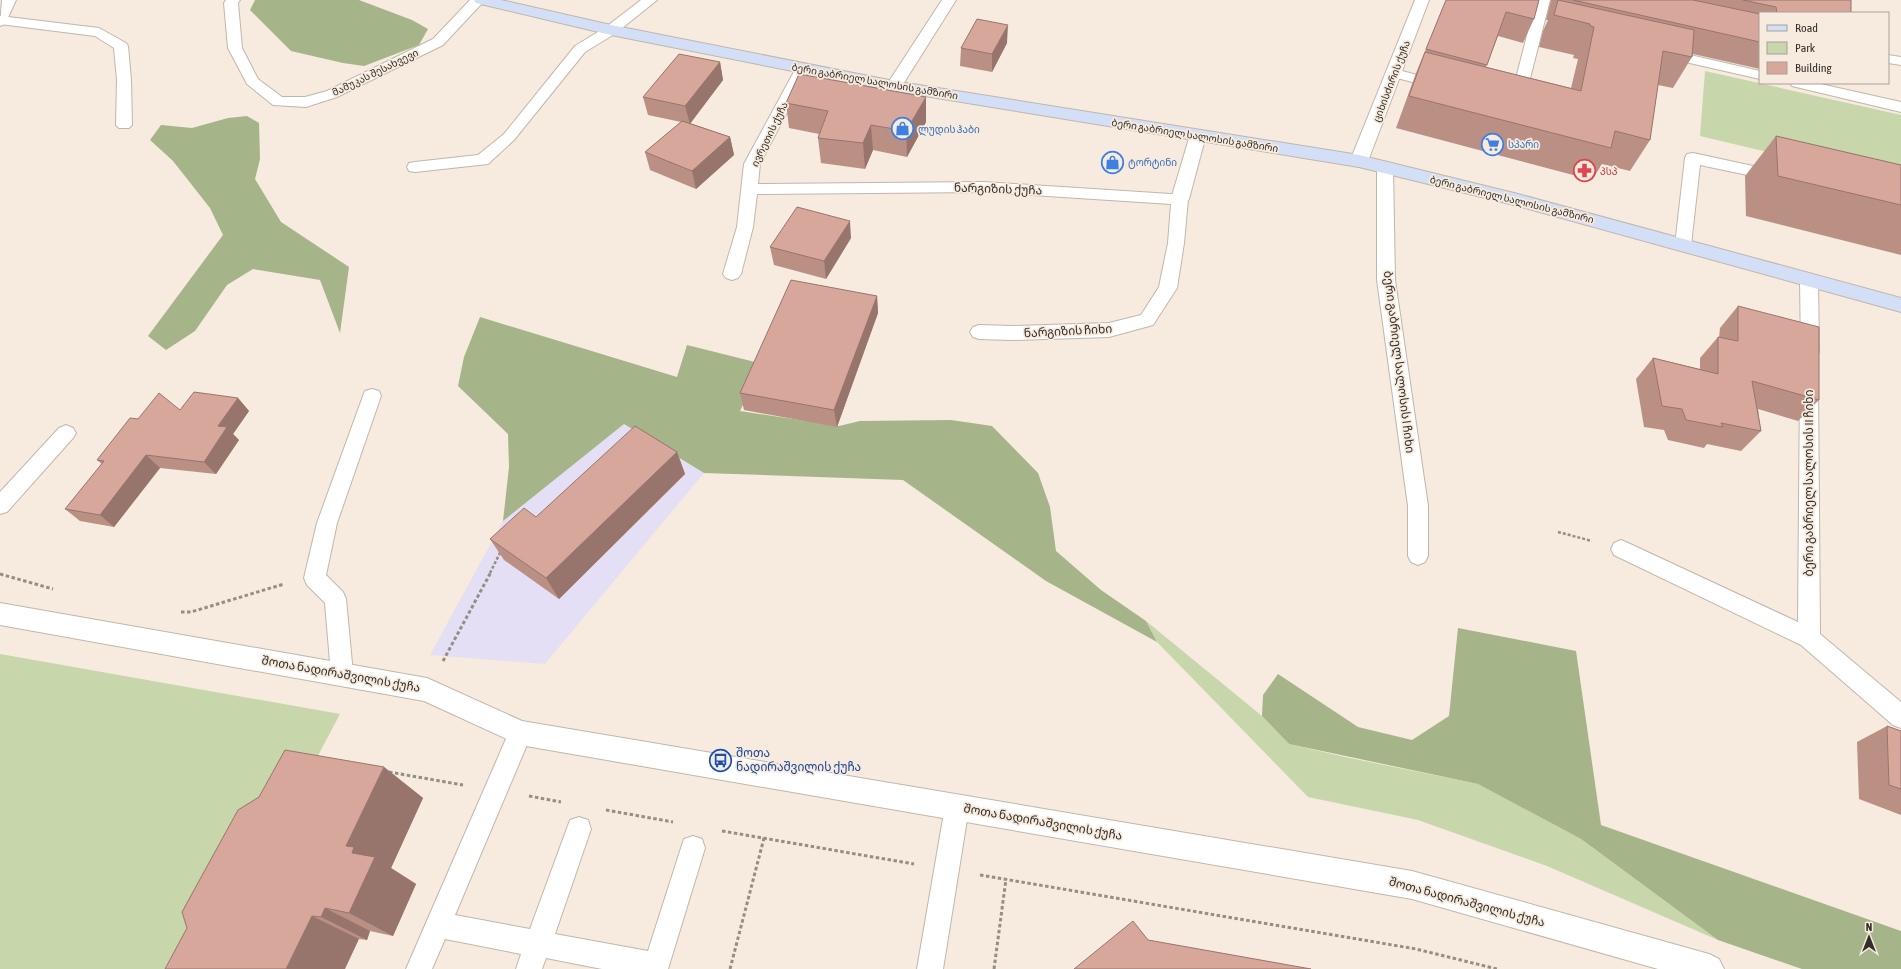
<svg xmlns="http://www.w3.org/2000/svg" width="1901" height="969" font-family="'Asap Condensed','Noto Sans Georgian',sans-serif">
<rect width="100%" height="100%" fill="#f6ebde"/>
<path fill="#e4dff5" d="M624,424L704,473L545,664L430,655L503,521Z"/>
<path fill="#c7d6ab" d="M1705,71L1901,115V184L1700,136Z
M1146,621L1262,716L1289,744L1345,757L1478,784L1581,839L1718,940L1547,866L1418,820L1308,797L1157,642Z
M0,654L340,714L205,969H0Z"/>
<path fill="#a6b489" d="M255,0H359L412,20L428,29L419,45L364,66L343,63L291,51L250,10Z
M247,116L259,123L260,159L255,179L281,222L349,267L340,333L320,280L253,269L227,285L195,331L166,350L148,336L223,235L210,208L173,161L150,140L161,125L192,128L228,118Z
M480,317L677,377L687,345L763,364L740,411L839,426L860,421L951,420L992,426L1038,473L1050,507L1056,551L1101,590L1146,621L1157,642L1046,581L903,480L704,473L624,424L503,521L509,467L508,434L458,386L464,357Z
M1458,628L1576,651L1601,825L1901,931V969H1802L1718,940L1581,839L1478,784L1289,744L1262,716L1263,695L1278,674L1358,727L1412,740L1449,716Z"/>
<g fill="none" stroke-linecap="round" stroke-linejoin="round">
<defs>
<path id="service" d="M226,0H240L238,3L242,48L258,79L282,97H305L327,91L433,39L470,0H485L443,45L337,97L306,107L273,105L247,84L228,48L224,3Z
M641,0H657L616,33L585,52L514,140L488,164L415,172L409,171L407,167L409,163L415,162L478,155L504,134L575,46L606,27Z
M1536,0H1550L1524,102L1522,105H1512L1510,102Z
M0,16L99,28L126,43L128,46L131,80L132,125L129,128H119L116,125L117,80L114,48L95,36L0,24Z
M1664,49L1760,71V79L1659,56L1657,53L1659,50Z
M1888,55L1901,57V65L1888,63Z
M803,64L808,65L810,68L760,164L758,184L983,182L1186,195L1188,199L1184,243L1177,288L1153,325L1109,337L1012,340L979,339L973,337L970,332L973,327L979,325L1012,326L1109,323L1141,315L1159,287L1168,243L1171,204L983,192L757,194L753,227L741,274L738,278L732,280L726,278L723,274L737,227L744,164L796,68L798,65Z
M1394,69L1445,82L1447,85L1445,88L1440,89L1389,76L1387,73L1389,70Z
M1790,83H1816L1901,102V112L1792,86Z
M1693,153L1776,171L1782,172L1784,176L1782,180L1776,181L1700,165L1691,245L1689,249L1683,251L1677,249L1675,245L1685,158L1687,154Z
M1385,162L1391,163L1393,167L1395,280L1428,506V556L1425,562L1418,565L1411,562L1408,556V506L1377,280V167L1379,163Z
M1809,274L1815,276L1818,280L1819,352L1816,357L1810,359L1804,357L1801,352L1800,280L1803,276Z
M1809,375L1816,377L1818,382L1820,634L1901,702V728L1893,725L1801,645L1614,555L1611,549L1614,543L1621,540L1628,543L1798,622L1800,382L1802,377Z
M372,389L379,391L381,396L337,523L326,575L343,592L346,599L353,674L350,681L342,684L334,681L331,674L325,603L307,585L304,578L317,523L363,396L365,391Z
M66,425L73,428L76,433L73,438L7,512L0,514V492L59,428Z
M520,722L528,725L532,733L455,915L530,929L570,820L579,817L588,820L591,829L555,934L648,951L681,848L684,839L693,836L702,839L705,848L668,969H602L546,958L542,969H516L521,954L445,939L432,969H406L512,725Z
M957,795L966,798L969,807L943,969H917L945,807L948,798Z"/>
<path id="minor" d="M2,0H16L5,24L0,26Z
M942,0H956L900,89L894,91L888,89L886,86Z
M1415,0H1429L1368,161L1365,165L1359,167L1353,165L1350,161Z
M1198,130L1204,131L1206,135L1189,199L1186,203L1180,205L1174,203L1171,199L1190,135L1192,131Z
M0,603L427,678L522,721L1412,871L1709,954L1719,959L1724,969H1658L1412,899L520,745L424,701L0,625Z"/>
<path id="secondary" d="M474,0H501L611,25L894,81L1359,155L1518,194L1901,298V312L1518,206L1359,167L894,91L611,35L476,3Z"/>
</defs>
<use href="#service" stroke="#c1b6ab" stroke-width="2"/>
<use href="#minor" stroke="#c1b6ab" stroke-width="2"/>
<use href="#secondary" stroke="#c1b6ab" stroke-width="2"/>
<path stroke="#958e85" stroke-width="2.5" stroke-dasharray="3 2" stroke-linecap="butt" d="M1558,532L1592,541
M490,573L501,551"/>
<path stroke="#958e85" stroke-width="3" stroke-dasharray="3.5 2.5" stroke-linecap="butt" d="M0,574L53,589
M181,612H191L284,584
M443,661L491,572
M389,772L463,785
M529,796L561,802
M606,810L673,822
M722,831L914,864
M980,875L1416,949L1497,969
M730,969L764,838
M994,969L1006,879"/>
<use href="#service" fill="#fff" fill-rule="evenodd"/>
<use href="#minor" fill="#fff" fill-rule="evenodd"/>
<use href="#secondary" fill="#d2dff7" fill-rule="evenodd"/>
</g>
<path fill="#ba9085" d="M1446,0H1539L1534,19L1523,43L1498,36L1486,67L1571,88L1578,59L1573,58L1574,55L1539,47L1543,31L1548,20H1546L1551,0H1851V13H1760V69L1693,54L1692,57L1673,88L1658,85L1650,140L1630,171L1602,164L1592,180L1396,128L1416,73Z
M1007,43L992,72L960,66L961,48Z
M720,62L723,80L690,123L730,137L734,155L696,189L650,170L645,152L681,122L648,115L643,97Z
M786,103L926,122L907,157L873,150L865,169L821,163L818,138L819,134L789,128Z
M1776,136L1901,165V255L1746,216L1745,176Z
M851,238L826,279L774,265L770,247Z
M877,296L878,313L837,427L744,410L740,393Z
M1738,306L1819,400L1798,421L1758,409L1761,431L1741,451L1707,444L1704,448L1668,440L1664,430L1644,427L1636,379L1653,358L1700,369V358L1718,337L1719,338L1720,328Z
M238,398L249,411L233,434L239,440L216,474L160,468L114,527L80,521L65,509L102,464L97,460L138,419Z
M677,452L685,474L559,599L504,560L490,539L536,517Z
M1887,726L1901,731V815L1859,799L1857,742Z
M384,767L423,798L391,868L416,884L393,936L370,931L367,940L359,939L165,969Z"/>
<path fill="#97756c" d="M1008,25L1007,43L992,72V54Z
M720,62L723,80L690,124L685,106Z
M926,97V122L907,157L906,131Z
M871,125L873,150L865,169L863,143Z
M730,137L734,155L696,189L692,171Z
M850,221L851,238L826,279L824,261Z
M877,296L878,313L837,427L834,410Z
M238,398L249,411L233,434L239,440L216,474L204,462L218,426Z
M677,452L685,474L559,599L546,578Z
M146,455L160,468L114,527L100,515Z
M384,767L423,798L391,868L416,884L393,936L349,913L346,846Z
M325,908L370,931L367,940L321,917Z
M312,916L359,939L345,969H286Z"/>
<path fill="#d8a79b" stroke="#97756c" d="M1446,0H1539L1534,19L1506,12L1487,65L1426,49Z
M1558,0L1694,30L1692,57L1663,51L1650,140L1615,131L1611,148L1409,96L1425,52L1581,91L1594,27L1590,26V24L1554,15Z
M1573,0H1693L1760,14V42Z
M1743,0H1851V13H1777L1776,7Z
M977,19L1008,25L992,54L961,48Z
M679,54L720,62L685,106L643,97Z
M799,74L926,97L906,131L871,125L863,143L818,138L828,111L786,103Z
M682,121L730,137L692,171L645,152Z
M1776,136L1901,165V205L1778,176Z
M797,207L850,221L824,261L770,247Z
M791,280L877,296L834,410L740,393Z
M1738,306L1819,327V400L1752,381L1761,431L1721,423L1723,427L1686,420L1682,409L1662,406L1653,358L1718,374V337L1738,341Z
M194,392L238,398L218,426L227,427L204,462L146,455L100,515L65,509L104,461L97,460L130,418L138,419L159,393L180,410Z
M635,426L677,452L546,578L490,539L524,508L536,517Z
M1887,726L1901,731V789L1889,785Z
M285,750L384,767L346,846L354,847L352,853L375,857L349,913L325,908L321,917L312,916L286,969H165L187,928L182,912L238,810L259,797Z
M1133,921L1148,940L1311,969H1074Z"/>
<defs>
<symbol id="shop-ring" viewBox="-11 -11 22 22"><circle r="9.5" fill="#f6ebde" stroke="#3f7fe0" stroke-width="1.5"/><path d="M-5-2.5h2.3a2.7 3.5 0 0 1 5.4 0H5L5.5 6h-11ZM-1.5-2.5h3a1.5 2.3 0 0 0-3 0Z" fill="#3f7fe0"/></symbol>
<symbol id="supermarket-ring" viewBox="-11 -11 22 22"><circle r="9.5" fill="#f6ebde" stroke="#3f7fe0" stroke-width="1.5"/><path d="M-6-5.5h2.5l.6 2H6L4.5 2H-2.5L-4.4-4H-6ZM-1.5 3.2a1.3 1.3 0 1 0 .1 0ZM3 3.2a1.3 1.3 0 1 0 .1 0Z" fill="#3f7fe0"/></symbol>
<symbol id="pharmacy-ring" viewBox="-11 -11 22 22"><circle r="9.5" fill="#f6ebde" stroke="#e0444e" stroke-width="1.5"/><path d="M-2-6h4v4h4v4h-4v4h-4v-4h-4v-4h4Z" fill="#e0444e"/></symbol>
<symbol id="bus-ring" viewBox="-11 -11 22 22"><circle r="9.5" fill="#f6ebde" stroke="#1a4fb4" stroke-width="1.5"/><path d="M-5-6H5V4H4V6H2V4H-2V6H-4V4H-5ZM-3.5-4V0h7V-4ZM-3.5 1.2v1.5H-2V1.2ZM2 1.2v1.5H3.5V1.2Z" fill="#1a4fb4"/></symbol>
</defs>
<g fill-rule="evenodd">
<use href="#shop-ring" x="890" y="116" width="25" height="25"/>
<use href="#supermarket-ring" x="1480" y="132" width="25" height="25"/>
<use href="#shop-ring" x="1100" y="150" width="25" height="25"/>
<use href="#pharmacy-ring" x="1572" y="158" width="25" height="25"/>
<use href="#bus-ring" x="708" y="748" width="25" height="25"/>
</g>
<g text-anchor="middle" stroke-width="3.5" stroke-linejoin="round" paint-order="stroke">
<g font-size="10" fill="#322e29" stroke="#f6ebde">
<text transform="translate(375 72) rotate(-26)" y="4">მამუკას შესახვევი</text>
<text transform="translate(875 81) rotate(10)" y="4">ბერი გაბრიელ სალოსის გამზირი</text>
<text transform="translate(1391 81) rotate(-69)" y="4">ციხისძირის ქუჩა</text>
<text transform="translate(769 134) rotate(-64)" y="4">ივრეთის ქუჩა</text>
<text transform="translate(1195 135) rotate(9)" y="4">ბერი გაბრიელ სალოსის გამზირი</text>
<text transform="translate(1512 199) rotate(14)" y="4">ბერი გაბრიელ სალოსის გამზირი</text>
</g>
<g font-size="10" fill="#366cbe" stroke="#f6ebde" text-anchor="start">
<text x="918" y="133">ლუდის ჰაბი</text>
<text x="1508" y="148">სპარი</text>
<text x="1128" y="166">ტორტინი</text>
</g>
<g font-size="10" fill="#be3a42" stroke="#f6ebde" text-anchor="start">
<text x="1600" y="175">პსპ</text>
</g>
<g font-size="12" fill="#322e29" stroke="#f6ebde">
<text transform="translate(998 189) rotate(2)" y="4">ნარგიზის ქუჩა</text>
<text transform="translate(1068 331) rotate(-3)" y="4">ნარგიზის ჩიხი</text>
<text transform="translate(1399 362) rotate(83)" y="4">ბერი გაბრიელ სალოსის I ჩიხი</text>
<text transform="translate(1809 483) rotate(-90)" y="4">ბერი გაბრიელ სალოსის II ჩიხი</text>
<text transform="translate(341 674) rotate(10)" y="4">შოთა ნადირაშვილის ქუჩა</text>
<text transform="translate(1043 822) rotate(10)" y="4">შოთა ნადირაშვილის ქუჩა</text>
<text transform="translate(1467 902) rotate(15)" y="4">შოთა ნადირაშვილის ქუჩა</text>
</g>
<g font-size="12" fill="#164399" stroke="#f6ebde" text-anchor="start">
<text x="736" y="757">შოთა<tspan x="736" dy="14">ნადირაშვილის ქუჩა</tspan></text>
</g>
</g>
<rect x="1759" y="12" width="130" height="72" fill="#f6ebde" stroke="#a89f96"/>
<rect x="1767" y="25" width="20" height="6" fill="#d2dff7" stroke="#a89f96"/>
<text x="1795" y="32" font-size="12" fill="#322e29">Road</text>
<rect x="1767" y="42" width="20" height="12" fill="#c7d6ab" stroke="#a89f96"/>
<text x="1795" y="52" font-size="12" fill="#322e29">Park</text>
<rect x="1767" y="62" width="20" height="12" fill="#d8a79b" stroke="#a89f96"/>
<text x="1795" y="72" font-size="12" fill="#322e29">Building</text>
<g transform="translate(1869 937)" stroke="#f6ebde" stroke-width="3" paint-order="stroke">
<path d="M0-3L7 15L0 10L-7 15Z" fill="#322e29"/>
<text y="-6" font-size="11" font-weight="bold" text-anchor="middle" fill="#322e29">N</text>
</g>
</svg>
